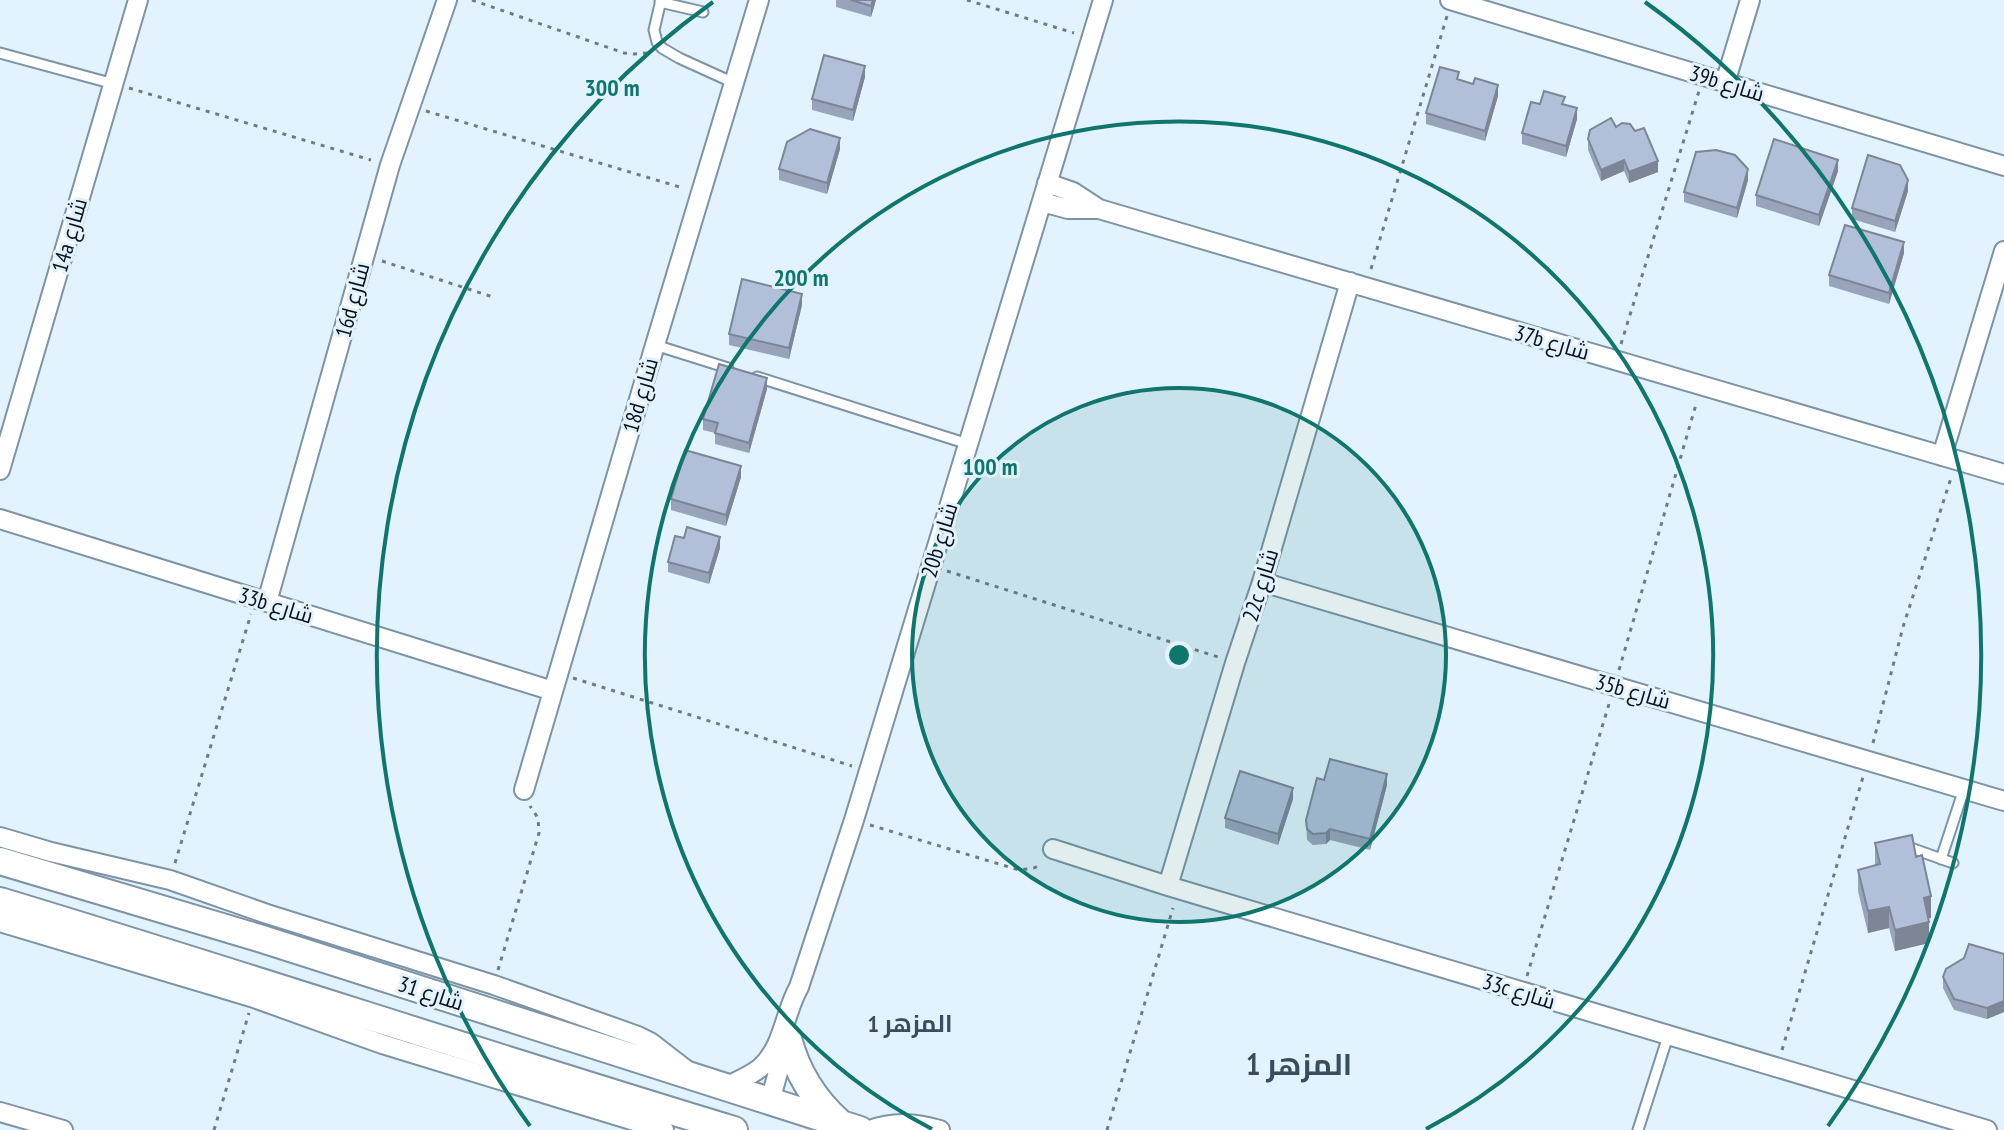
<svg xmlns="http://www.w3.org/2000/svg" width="2004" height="1130" font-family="'PT Sans Narrow',Cairo,sans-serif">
<rect width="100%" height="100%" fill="#e2f2fe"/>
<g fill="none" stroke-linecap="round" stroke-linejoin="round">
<defs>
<path id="lane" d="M661,0L654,30L657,42L662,48L679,58L734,83
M660,2L703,12
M0,53L114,84
M655,345L728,368
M757,377L968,444
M1908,847L1953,863
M1941,859L1964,789
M1638,1130L1668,1036"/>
<path id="street" d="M1450,0L2004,166
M1725,83L1750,0
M1047,183L1073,192L1099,209
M1042,202L1068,209H1099L2004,474
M1942,456L2004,251
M0,470L138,0
M0,519L553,691
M1262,582L2004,801
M267,602L390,165L447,0
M524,790L655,345L759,0
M0,837L51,852L170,880L267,914L494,985L638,1036L650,1042L685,1069
M1053,849L1168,886L1987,1130
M1168,886L1235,663L1262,582L1350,282
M0,922L254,998L382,1044L664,1130
M726,1087C737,1081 750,1076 760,1068C784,1047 784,1013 799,987L854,820L1103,0
M770,1101L787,1040
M0,1112L63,1130
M870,1130C894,1121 915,1123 940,1130"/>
<path id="secondary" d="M0,861L259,938L860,1130
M0,901C245,975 489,1056 734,1130
M788,1039C797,1072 813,1099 839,1122"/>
</defs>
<use href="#lane" stroke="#7c94a6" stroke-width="13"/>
<use href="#street" stroke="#7c94a6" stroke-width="22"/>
<use href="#secondary" stroke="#7c94a6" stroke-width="30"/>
<path stroke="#707c85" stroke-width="3" stroke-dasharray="4 6" stroke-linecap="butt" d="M472,0L624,53L634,54L647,53
M967,0L1074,33
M129,88L371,160
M426,111L683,188
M382,261L496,298
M1371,269L1447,16
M1621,344L1699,91
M947,571L1218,657
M1619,670L1697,401
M573,678L852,766
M1873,743L1903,627L1951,478
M870,825L1019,870L1034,868L1042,864
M175,863L251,614
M498,970L539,833L538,818L530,806
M1527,976L1609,704
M1782,1050L1863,777
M214,1130L249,1013
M1107,1130L1173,908"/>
<use href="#lane" stroke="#fff" stroke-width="9"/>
<use href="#street" stroke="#fff" stroke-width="18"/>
<use href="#secondary" stroke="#fff" stroke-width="26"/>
</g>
<path fill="#98a4ba" d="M836,0H876L871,17L836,7Z
M865,77L853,121L812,110V99Z
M1459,80L1498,96L1485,141L1426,124V113Z
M1540,104L1565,105L1577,119L1566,157L1522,144V133Z
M1616,127L1658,172L1629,183L1624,171L1601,181L1588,150V139Z
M840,149L827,194L779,180V169Z
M1838,171L1819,226L1756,206V195Z
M1748,180L1737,218L1684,202V192Z
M1908,191L1895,232L1852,219V208Z
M1904,253L1889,304L1829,286V275Z
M802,305L789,359L729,345V334Z
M767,389L749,453L715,444V433L703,430V419Z
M741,477L726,526L671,510V499Z
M720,548L709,584L668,572V562Z
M1324,780L1387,785L1370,850L1330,840L1326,844L1313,845L1307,840L1306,820Z
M1293,799L1278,845L1225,828V818Z
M1875,843L1931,918H1928L1929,943L1895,951L1889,928L1868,933L1858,891V870L1875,866Z
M2004,954V1012L1987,1019L1954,1010L1943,988V977Z"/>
<path fill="#7c8697" d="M873,0H876L871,17V6Z
M865,66V77L853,121V110Z
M1498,85V96L1485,141V131Z
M1577,108V119L1566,157V146Z
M840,138V149L827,194V183Z
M1624,160V171L1601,181V170Z
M1838,160V171L1819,226V215Z
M1658,161V172L1629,183V172Z
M1748,169V180L1737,218V208Z
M1908,180V191L1895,232V221Z
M1904,242V253L1889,304V293Z
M802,294V305L789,359V348Z
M767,378V389L749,453V443Z
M741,466V477L726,526V515Z
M720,537V548L709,584V573Z
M1387,774V785L1370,850V839Z
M1293,788V799L1278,845V834Z
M1330,829V840L1326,844V833Z
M1931,896V918L1924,919V898Z
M1889,907V928L1868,933V911Z
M1929,922V943L1895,951V930Z
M2004,1001V1012L1987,1019V1008Z"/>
<path fill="#b1bfd8" stroke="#7c8697" stroke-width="2" d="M851,0H873L871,6Z
M824,55L865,66L853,110L812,99Z
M1440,67L1459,72L1457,79L1473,84L1475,78L1498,85L1485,131L1426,113Z
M1544,91L1565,97L1562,104L1577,108L1566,146L1522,133L1531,102L1540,104Z
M1611,118L1616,127L1622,123L1630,124L1635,131L1644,128L1658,161L1629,172L1624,160L1601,170L1588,139L1590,130Z
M810,129L840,138L827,183L779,169L787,142Z
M1774,139L1838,160L1819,215L1756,195Z
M1716,150L1735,155L1748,169L1737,208L1684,192L1696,152Z
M1868,155L1900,165L1908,180L1895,221L1852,208Z
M1845,225L1904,242L1889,293L1829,275Z
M742,279L802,294L789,348L729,334Z
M719,364L767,378L749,443L715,433L718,423L703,419Z
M685,450L741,466L726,515L671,499Z
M687,527L720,537L709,573L668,562L675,536L684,538Z
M1330,759L1387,774L1370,839L1330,829L1326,833L1313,834L1307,829L1306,820L1317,778L1324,780Z
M1240,771L1293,788L1278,834L1225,818Z
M1912,835L1916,857L1922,855L1931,896L1924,898L1929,922L1895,930L1889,907L1868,911L1858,870L1880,864L1875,843Z
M1969,944L2004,954V1001L1987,1008L1954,999L1943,977L1946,969L1964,958Z"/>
<circle cx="1179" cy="655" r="267" fill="#0f766e" fill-opacity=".12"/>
<g fill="none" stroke="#0f766e" stroke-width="4">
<circle cx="1179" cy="655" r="267"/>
<path d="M932 1129A534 534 0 1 1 1426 1129"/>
<path d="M530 1126A802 802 0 0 1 713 2M1645 2A802 802 0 0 1 1828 1126"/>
</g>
<g text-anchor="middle" stroke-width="6" stroke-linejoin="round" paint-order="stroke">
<g font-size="22" fill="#0a131a" stroke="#e2f2fe">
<text transform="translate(1727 83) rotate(17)" y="8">39b شارع</text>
<text transform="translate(69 235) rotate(-74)" y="8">14a شارع</text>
<text transform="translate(352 300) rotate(-75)" y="8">16d شارع</text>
<text transform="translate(1552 342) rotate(16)" y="8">37b شارع</text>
<text transform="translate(640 395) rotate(-74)" y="8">18d شارع</text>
<text transform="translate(939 540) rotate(-73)" y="8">20b شارع</text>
<text transform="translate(1260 585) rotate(-73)" y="8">22c شارع</text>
<text transform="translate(276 605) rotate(17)" y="8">33b شارع</text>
<text transform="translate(1633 691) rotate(16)" y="8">35b شارع</text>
<text transform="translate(1519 991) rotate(17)" y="8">33c شارع</text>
<text transform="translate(431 993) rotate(18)" y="8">شارع 31</text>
</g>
<g font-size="24" font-weight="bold" fill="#384d5e" stroke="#e2f2fe">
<text x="910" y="1032">المزهر 1</text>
</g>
<g font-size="30" font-weight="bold" fill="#384d5e" stroke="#e2f2fe">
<text x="1299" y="1075">المزهر 1</text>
</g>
</g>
<circle cx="1179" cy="655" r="12" fill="#0f766e" stroke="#e2f2fe" stroke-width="4"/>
<g font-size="24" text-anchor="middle" font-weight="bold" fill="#0f766e" stroke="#e2f2fe" stroke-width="6" stroke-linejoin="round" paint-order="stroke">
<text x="612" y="96">300 m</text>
<text x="801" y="286">200 m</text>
<text x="990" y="475">100 m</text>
</g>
</svg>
